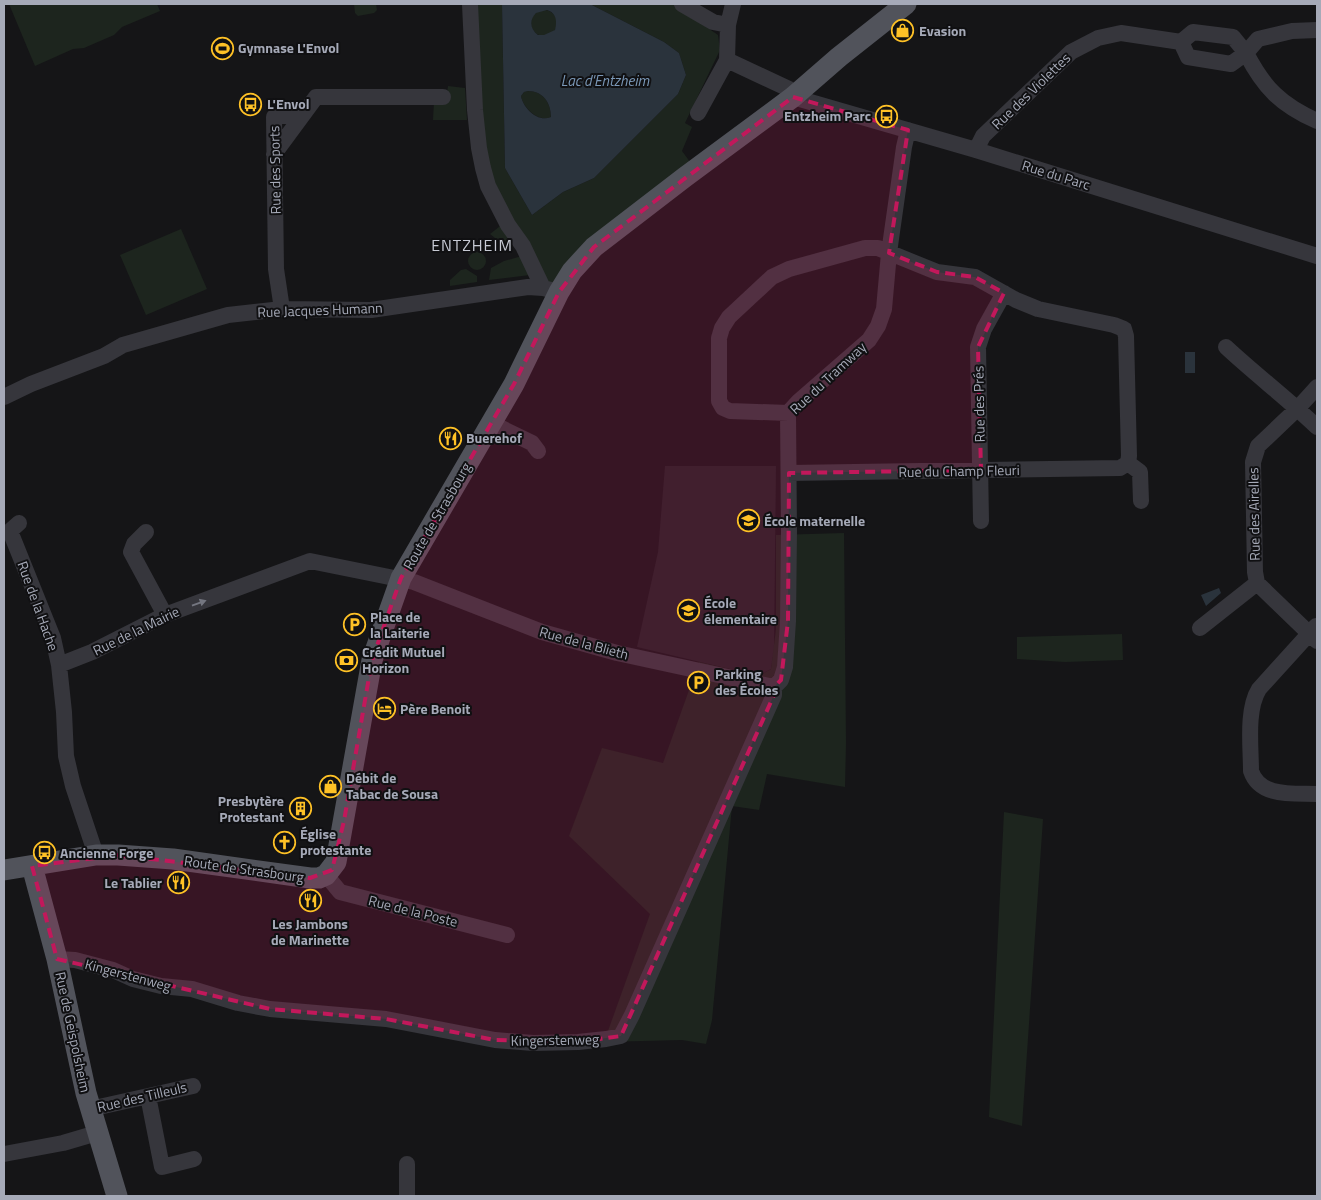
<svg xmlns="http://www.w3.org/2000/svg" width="1321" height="1200" font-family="'Titillium Web',sans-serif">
<rect width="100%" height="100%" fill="#151517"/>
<path fill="#212124" d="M665,466H776L774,650L771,669L759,676L637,647L658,552Z"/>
<path fill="#1d251e" d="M9,4H157L160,11L122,27L114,35L84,48L73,49L35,66Z
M354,4H376L377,10L374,13L358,16L355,13Z
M474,4H502L505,168L532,215L563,192L594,178L678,94L686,75L679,53L664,42L590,4H673L718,35L720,50L685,123L692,127L682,151L693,166L556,285L530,275L489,280L491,268L504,261L522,256L510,240L500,242L490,234L504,223L485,165Z
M531 23a13 13 0 1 1 26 0a13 13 0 1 1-26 0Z
M448,86L465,88L467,120H433L434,101H446Z
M528,91C543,91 551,103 551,117C539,123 523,108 521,96L524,92Z
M181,229L207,289L146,315L120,255Z
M468 261a9 9 0 1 1 18 0a9 9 0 1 1-18 0Z
M466,269L477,276V282L450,286V280L461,270Z
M844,533L846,743L845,787L767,774L759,810L732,806L712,1020L706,1044L682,1040L604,1042L650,914L569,836L602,748L663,763L699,662L759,676L771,669L776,629V535Z
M1122,634L1123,660L1065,662L1017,659V637Z
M1004,812L1043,819L1022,1126L989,1117Z"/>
<path fill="#2a333c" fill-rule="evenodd" d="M502,4H590L664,42L679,53L686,75L678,94L594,178L563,192L532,215L505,168ZM547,10C557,13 557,22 555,30L544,35H538C530,29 529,20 536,13ZM528,91C543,91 551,103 551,117C538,123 523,108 521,96L524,92Z
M1185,352H1195V373H1185Z
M1219,588L1221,593L1206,606L1201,595Z"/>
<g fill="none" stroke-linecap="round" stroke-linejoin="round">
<path stroke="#36363c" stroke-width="16" d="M470,4L475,110L479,148L483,168L488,186L508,225L523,246L543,288
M682,4L713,22L728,25
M1317,30L1292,31L1258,39L1246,53C1264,88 1281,105 1317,121
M1193,32L1233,37L1246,53L1231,64L1188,57L1181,42Z
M727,60L789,89L793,97L976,150L1317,256
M698,113L727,60L728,25L733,4
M976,150L983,136L1071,52L1098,38L1121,33L1181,42
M274,154L305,112
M282,309L276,269L274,117L305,112L316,97H443
M1226,347C1256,375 1288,399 1317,427
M1317,387L1298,408L1258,446L1253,462L1255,572L1257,583L1317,641
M4,397L31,384L104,356L123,345L228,315L282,309L371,310L528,287L543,288L559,292
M788,413L730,411L723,408L719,401V338L722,328L729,317L772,277L789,269L865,248H878L937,272L975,277L1016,300L1038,309L1114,325L1124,329L1126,336L1129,456L1128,463L1120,468L789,473
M491,423L532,443L538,451
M1128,463L1140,472L1141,501
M981,521L978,347L984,329L1004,293
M19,523L10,531L53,638L59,665L64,712L66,756L73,786L96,855
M146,532L134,544L131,552L165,615
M1316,626L1259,689C1246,710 1251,747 1251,771C1260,798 1294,793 1317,794
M1200,628L1257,583
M59,665L92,652L165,615L310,561L414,582L542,632L617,653L774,687
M774,687L781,680L785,667L788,621L789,531L788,413L799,401L869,340L878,326L884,309L889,253L904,147L908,130
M326,875L340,892L507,935
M57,959L75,960L113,970L133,979L161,986L192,989L238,1003L270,1009L386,1019L495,1040L533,1043L578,1042L606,1039L621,1036L632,1015L774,695V687
M148,1096L162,1167L194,1159
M90,1109L193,1086
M4,1154L63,1143L97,1133
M407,1164V1196"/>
<path stroke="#51535b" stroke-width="21" d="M32,866L57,959L86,1093L117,1196
M4,870L96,855H118L173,859L310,878H319L326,875L336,862L372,660L401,578L514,384L559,292L572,271L594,247L685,177L793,97L839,57L906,4"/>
</g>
<defs><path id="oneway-solid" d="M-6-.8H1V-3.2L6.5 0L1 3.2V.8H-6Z" transform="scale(1.25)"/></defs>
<use fill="#747680" href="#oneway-solid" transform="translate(199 603) rotate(-20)"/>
<path fill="#c2185b" fill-opacity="0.2" stroke="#c2185b" stroke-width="4" stroke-dasharray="10 6" stroke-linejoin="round" d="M793,97L908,130L889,253L937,272L975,277L1004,293L978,347L981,470L789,473L788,621L781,680L774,687V695L621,1036L578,1042L495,1040L386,1019L270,1009L57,959L32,866L118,855L310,878L332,870L344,821L372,660L401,578L514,384L559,292L594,247Z"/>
<defs>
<symbol id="shop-ring" viewBox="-11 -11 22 22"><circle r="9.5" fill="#101012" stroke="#fec126" stroke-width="1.5"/><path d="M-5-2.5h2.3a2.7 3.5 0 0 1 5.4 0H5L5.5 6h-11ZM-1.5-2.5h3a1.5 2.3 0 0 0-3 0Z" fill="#fec126"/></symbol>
<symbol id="stadium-ring" viewBox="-11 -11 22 22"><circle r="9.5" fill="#101012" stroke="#fec126" stroke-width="1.5"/><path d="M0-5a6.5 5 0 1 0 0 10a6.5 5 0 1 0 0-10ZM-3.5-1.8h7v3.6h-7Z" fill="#fec126"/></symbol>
<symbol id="bus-ring" viewBox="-11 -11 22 22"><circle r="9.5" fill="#101012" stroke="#fec126" stroke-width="1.5"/><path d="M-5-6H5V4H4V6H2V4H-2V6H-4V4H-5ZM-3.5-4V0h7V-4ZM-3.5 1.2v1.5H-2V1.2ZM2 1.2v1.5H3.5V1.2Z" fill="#fec126"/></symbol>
<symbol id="restaurant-ring" viewBox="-11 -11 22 22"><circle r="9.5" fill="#101012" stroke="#fec126" stroke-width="1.5"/><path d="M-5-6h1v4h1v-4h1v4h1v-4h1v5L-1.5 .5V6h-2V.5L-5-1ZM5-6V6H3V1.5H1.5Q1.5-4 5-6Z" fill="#fec126"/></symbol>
<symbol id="school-ring" viewBox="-11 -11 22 22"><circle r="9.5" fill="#101012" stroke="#fec126" stroke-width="1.5"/><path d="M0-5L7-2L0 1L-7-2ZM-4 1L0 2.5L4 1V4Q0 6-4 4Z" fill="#fec126"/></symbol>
<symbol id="parking-ring" viewBox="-11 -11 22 22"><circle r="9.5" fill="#101012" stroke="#fec126" stroke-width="1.5"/><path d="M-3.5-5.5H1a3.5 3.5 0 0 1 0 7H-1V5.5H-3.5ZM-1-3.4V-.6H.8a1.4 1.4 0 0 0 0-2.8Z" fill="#fec126"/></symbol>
<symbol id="bank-ring" viewBox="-11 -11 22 22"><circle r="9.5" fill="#101012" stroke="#fec126" stroke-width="1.5"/><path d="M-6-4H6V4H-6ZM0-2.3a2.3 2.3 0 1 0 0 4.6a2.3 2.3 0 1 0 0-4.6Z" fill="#fec126"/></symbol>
<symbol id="hotel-ring" viewBox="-11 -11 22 22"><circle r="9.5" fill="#101012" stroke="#fec126" stroke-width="1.5"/><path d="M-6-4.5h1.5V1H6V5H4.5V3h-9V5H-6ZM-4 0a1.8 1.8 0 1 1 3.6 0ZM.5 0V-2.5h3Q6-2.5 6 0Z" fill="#fec126"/></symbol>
<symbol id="building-ring" viewBox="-11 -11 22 22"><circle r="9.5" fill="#101012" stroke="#fec126" stroke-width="1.5"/><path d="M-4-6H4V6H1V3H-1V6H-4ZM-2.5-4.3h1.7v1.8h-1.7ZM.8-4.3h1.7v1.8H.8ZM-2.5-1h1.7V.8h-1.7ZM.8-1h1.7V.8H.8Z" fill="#fec126"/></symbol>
<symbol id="church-ring" viewBox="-11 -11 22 22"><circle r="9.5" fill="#101012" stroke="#fec126" stroke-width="1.5"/><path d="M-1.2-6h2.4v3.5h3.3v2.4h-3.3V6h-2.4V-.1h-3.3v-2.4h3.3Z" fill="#fec126"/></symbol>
</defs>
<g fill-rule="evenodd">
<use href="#shop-ring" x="890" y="18" width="25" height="25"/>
<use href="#stadium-ring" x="210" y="36" width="25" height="25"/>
<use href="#bus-ring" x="238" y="92" width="25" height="25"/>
<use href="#bus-ring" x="874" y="104" width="25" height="25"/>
<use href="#restaurant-ring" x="438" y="426" width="25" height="25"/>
<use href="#school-ring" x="736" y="508" width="25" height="25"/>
<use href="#school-ring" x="676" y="598" width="25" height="25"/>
<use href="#parking-ring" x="342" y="612" width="25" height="25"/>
<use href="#bank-ring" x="334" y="648" width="25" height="25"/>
<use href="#parking-ring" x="686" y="670" width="25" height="25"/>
<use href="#hotel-ring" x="372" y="696" width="25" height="25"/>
<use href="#shop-ring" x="318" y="774" width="25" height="25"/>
<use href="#building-ring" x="288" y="796" width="25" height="25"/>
<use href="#church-ring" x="272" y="830" width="25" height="25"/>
<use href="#bus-ring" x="32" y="840" width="25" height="25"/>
<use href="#restaurant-ring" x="166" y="870" width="25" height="25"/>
<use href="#restaurant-ring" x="298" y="888" width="25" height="25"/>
</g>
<g text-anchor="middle" stroke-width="4" stroke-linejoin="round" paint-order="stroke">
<g font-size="14" font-weight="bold" fill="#a6aab8" stroke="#101012" text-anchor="start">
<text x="919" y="36">Evasion</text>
<text x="238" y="53">Gymnase L'Envol</text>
<text x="267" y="109">L'Envol</text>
<text x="871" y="121" text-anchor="end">Entzheim Parc</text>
<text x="466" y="443">Buerehof</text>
<text x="764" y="526">École maternelle</text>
<text x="704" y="608">École<tspan x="704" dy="16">élementaire</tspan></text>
<text x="370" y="622">Place de<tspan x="370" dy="16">la Laiterie</tspan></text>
<text x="362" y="657">Crédit Mutuel<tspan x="362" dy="16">Horizon</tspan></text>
<text x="715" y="679">Parking<tspan x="715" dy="16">des Écoles</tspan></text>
<text x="400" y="714">Père Benoit</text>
<text x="346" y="783">Débit de<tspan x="346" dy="16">Tabac de Sousa</tspan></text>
<text x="284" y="806" text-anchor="end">Presbytère<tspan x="284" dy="16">Protestant</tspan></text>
<text x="300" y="839">Église<tspan x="300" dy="16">protestante</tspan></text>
<text x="60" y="858">Ancienne Forge</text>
<text x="162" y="888" text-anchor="end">Le Tablier</text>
<text x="310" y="929" text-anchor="middle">Les Jambons<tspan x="310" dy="16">de Marinette</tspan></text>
</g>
<g font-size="14" fill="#a6aab8" stroke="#101012">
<text transform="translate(1031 91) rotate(-44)" y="5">Rue des Violettes</text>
<text transform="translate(275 170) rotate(-91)" y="5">Rue des Sports</text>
<text transform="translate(1056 175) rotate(17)" y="5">Rue du Parc</text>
<text transform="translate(320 310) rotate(-2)" y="5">Rue Jacques Humann</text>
<text transform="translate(828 378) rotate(-43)" y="5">Rue du Tramway</text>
<text transform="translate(979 404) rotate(-91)" y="5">Rue des Prés</text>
<text transform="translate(959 471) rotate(-1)" y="5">Rue du Champ Fleuri</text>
<text transform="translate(1254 514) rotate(-91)" y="5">Rue des Airelles</text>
<text transform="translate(437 516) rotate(-60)" y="5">Route de Strasbourg</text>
<text transform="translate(38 606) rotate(70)" y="5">Rue de la Hache</text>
<text transform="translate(136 631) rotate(-26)" y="5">Rue de la Mairie</text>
<text transform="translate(584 643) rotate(15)" y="5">Rue de la Blieth</text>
<text transform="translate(244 869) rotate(8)" y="5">Route de Strasbourg</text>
<text transform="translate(413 911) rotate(14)" y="5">Rue de la Poste</text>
<text transform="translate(128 975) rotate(15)" y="5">Kingerstenweg</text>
<text transform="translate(73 1032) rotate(78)" y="5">Rue de Geispolsheim</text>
<text transform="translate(555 1040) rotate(-1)" y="5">Kingerstenweg</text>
<text transform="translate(142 1097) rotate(-13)" y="5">Rue des Tilleuls</text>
</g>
<g font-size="15" font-style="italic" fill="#7a97b6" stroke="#101012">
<text x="605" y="86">Lac d'Entzheim</text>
</g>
<g font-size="16" letter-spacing="1" fill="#c7cad4" stroke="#101012">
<text x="472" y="251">ENTZHEIM</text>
</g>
</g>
<rect width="1321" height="1200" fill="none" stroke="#a6aab8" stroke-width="10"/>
</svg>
